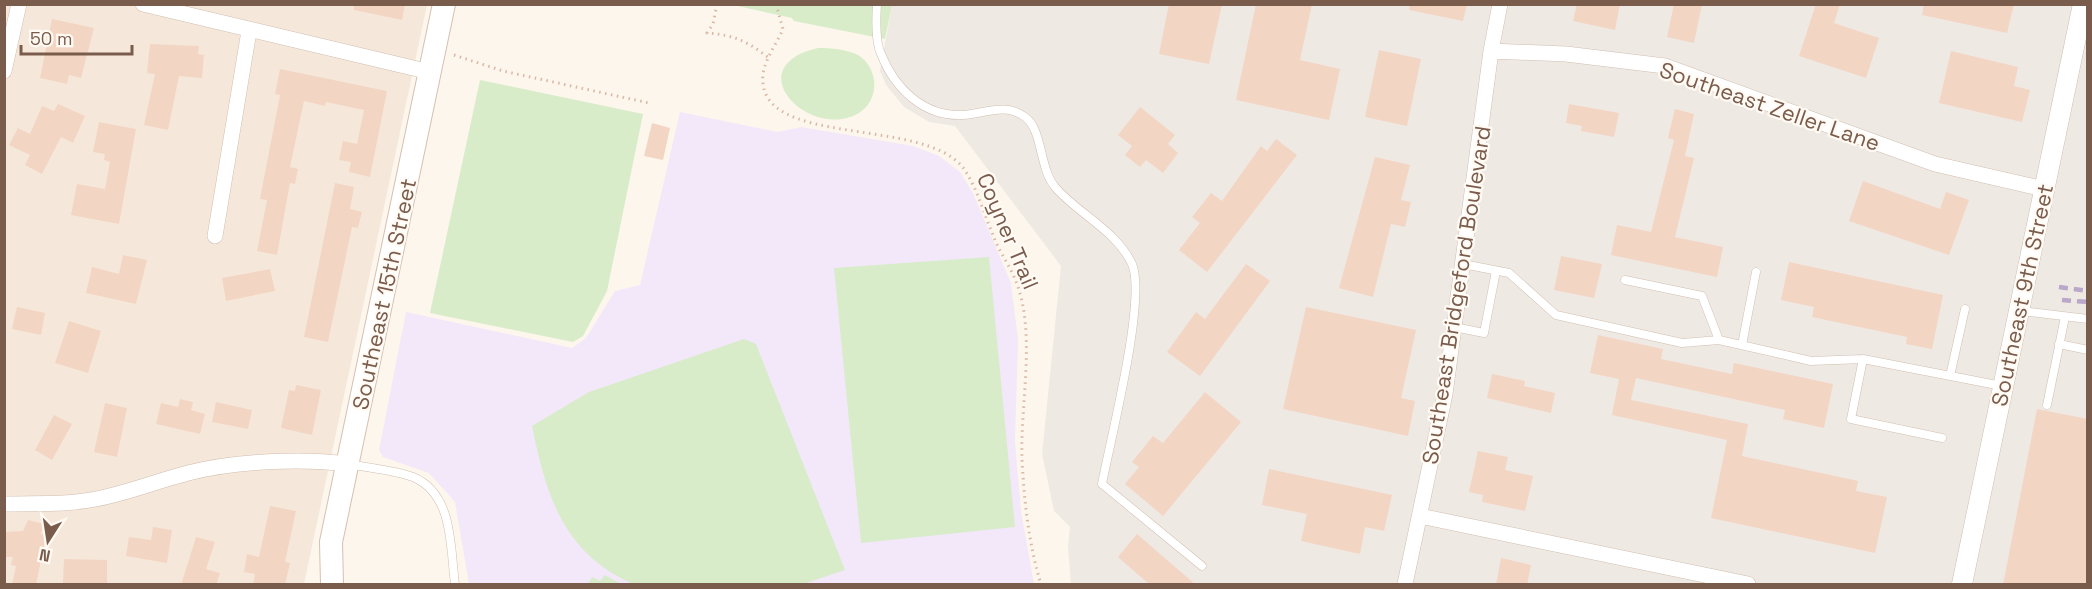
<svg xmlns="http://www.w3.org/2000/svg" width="2092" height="589" font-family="'Space Grotesk',sans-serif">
<rect width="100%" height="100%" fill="#fdf6ec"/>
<path fill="#f5e8da" d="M4,5H427L304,584H5Z"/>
<path fill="#efe9e4" d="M892,5H2087V584H1071L1068,546L1070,527L1054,511L1042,454L1061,266L955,126L929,122L904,107L886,85L880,71Z"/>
<path fill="#f3e8fa" d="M680,112L778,132L801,127L913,146L939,156L960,172L973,193L1011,283L1018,340L1015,442L1021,511L1034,584H469L455,502L429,473L383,457L379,450L406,312L572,348L586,338L615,291L640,285Z"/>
<path fill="#d8ecc9" d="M733,5H892L885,39L794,21L792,18Z
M818,48C831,48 846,49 858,55C879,68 880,100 859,113C810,142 736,67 818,48Z
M480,80L643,114L607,291L583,336L573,342L430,313Z
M989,257L1015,527L861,543L834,268Z
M744,339L756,344L845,570L803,584H633C563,553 546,495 532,426L589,392Z
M605,575L621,584H588L592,577L600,581Z"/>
<path fill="#f3d5c3" d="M354,4H405L402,20L354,10Z
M1169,4H1222L1209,64L1159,54Z
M1256,4H1312L1300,60L1340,69L1329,120L1236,100Z
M1410,4H1467L1463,21L1409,10Z
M1577,4H1620L1615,30L1573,21Z
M1674,4H1702L1694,43L1667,37Z
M1816,4H1840L1834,23L1879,38L1866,78L1799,56Z
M1924,4H2014L2007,33L1922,15Z
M52,19L94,28L81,78L69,75L67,84L40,78Z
M150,44L199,46L198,54L204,55L202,78L179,76L168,130L144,125L155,74L147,73Z
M1379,50L1421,59L1407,126L1365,117Z
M1951,51L2018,67L2014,86L2030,90L2022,122L1939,103Z
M280,69L387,91L370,177L349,172L351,162L339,160L343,141L357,144L364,110L326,102L325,106L304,101L290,167L298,169L295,184L290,183L277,255L257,251L267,200L260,199L280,95L275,94Z
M58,104L85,116L73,143L61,137L42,174L25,165L30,155L9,145L18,128L30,134L42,106L54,111Z
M1569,104L1619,113L1614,137L1581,131L1582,126L1566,123Z
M1140,107L1175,135L1168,144L1178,153L1163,173L1146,160L1140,167L1125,155L1132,146L1118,135Z
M1675,109L1694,114L1685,156L1694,158L1675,237L1723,247L1717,277L1611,255L1617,225L1651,232L1674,140L1668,138Z
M99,122L136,129L119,224L71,215L77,184L105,189L110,162L104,160L105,154L93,152Z
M652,123L670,128L663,160L644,156Z
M1276,139L1297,155L1207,272L1179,250L1200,223L1192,217L1211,193L1222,201L1261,146L1267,151Z
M1375,157L1410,165L1401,200L1411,202L1405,227L1391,224L1373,297L1339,288Z
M1863,181L1940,209L1946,192L1969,200L1949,255L1849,221Z
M335,183L354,187L350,209L362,212L358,228L352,227L328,342L304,337Z
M123,255L147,260L136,304L86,293L92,267L119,274Z
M1561,256L1602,264L1594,298L1554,290Z
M1789,262L1943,295L1932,349L1906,344L1907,337L1812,317L1814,307L1781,300Z
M1246,264L1270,281L1200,376L1167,352L1196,312L1205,319Z
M270,269L275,291L226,301L222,278Z
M17,307L45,313L41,335L12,329Z
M1306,307L1416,330L1401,398L1415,401L1408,436L1283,409Z
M69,321L101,331L88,373L55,363Z
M1598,335L1663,349L1661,359L1732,374L1734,363L1833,384L1824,428L1783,419L1785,410L1636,378L1631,400L1748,424L1742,456L1858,481L1856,491L1887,497L1875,553L1711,518L1727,440L1612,415L1619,379L1590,373Z
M1492,374L1525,381L1524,386L1555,393L1551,413L1487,398Z
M296,385L321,390L312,435L281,428L289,390L295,391Z
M1205,392L1241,422L1163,516L1125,484L1139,467L1132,462L1153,436L1163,443Z
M180,399L193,402L191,410L205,414L200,434L156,424L161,403L178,407Z
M216,402L252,410L248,429L212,422Z
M105,403L127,408L117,457L94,452Z
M2037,409L2088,419V585H2003Z
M54,415L72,424L52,460L35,450Z
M1478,451L1508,457L1505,470L1533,476L1525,511L1482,502L1483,495L1469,492Z
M1269,469L1392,495L1384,531L1365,527L1360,554L1301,541L1307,514L1262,505Z
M270,506L296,511L285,562L290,563L285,585H253L255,574L244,572L247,554L259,557Z
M28,520L44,524L41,534L46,535L36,585H12L16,566L11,565L13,557H4V532L23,531Z
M153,527L172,530L167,563L126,556L129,537L151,540Z
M1137,534L1196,585H1150L1118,557Z
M196,537L215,542L206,569L220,573L216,585H181Z
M1501,558L1531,565L1527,585H1496Z
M64,559L107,560V583H63Z"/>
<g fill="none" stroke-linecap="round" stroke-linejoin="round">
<defs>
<path id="service" d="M877,4C876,19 875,41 881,54C895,89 924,117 963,115C984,114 1005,102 1025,117C1043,130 1039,168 1055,187C1077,213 1117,231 1132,264C1147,298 1110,441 1102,484L1202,566
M1463,264L1509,273L1556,315L1682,343L1719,340L1811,361L1863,359
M1625,280L1702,296L1719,340
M2021,311L2088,319
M1454,327L1484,333L1496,271
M2059,344L2088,350
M1742,345L1756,272
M1950,376L1965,309
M2047,405L2065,317
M1942,438L1851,419L1863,359L2002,386
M349,464C369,468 394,470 413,477C454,494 450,548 455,584"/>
<path id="minor" d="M143,4L430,72
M1491,51L1566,54L1665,66L1935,164L2044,189
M4,71L19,4
M215,236L249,31
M4,504C35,503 66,505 96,499C127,493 157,481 188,473C234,461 301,458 347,464
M1420,516L1748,584
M1405,584L1445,394L1491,51L1500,4"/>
<path id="tertiary" d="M1962,584L2083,4"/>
<path id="secondary" d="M332,584L331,542L444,4"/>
</defs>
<use href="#service" stroke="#d1beb0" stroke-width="9"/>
<use href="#minor" stroke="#d1beb0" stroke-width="16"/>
<use href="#tertiary" stroke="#d1beb0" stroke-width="21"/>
<use href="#secondary" stroke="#d6c0b0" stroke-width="24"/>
<path stroke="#d9b8a5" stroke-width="3" stroke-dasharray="1.5 4.5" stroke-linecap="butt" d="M717,4L713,24L707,33C734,35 747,41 769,58
M776,4L783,29C777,43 765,59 763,74C755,150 925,115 964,169C977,188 984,214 993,235C999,252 1011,267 1017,284C1036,336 1020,405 1022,459C1024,500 1029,546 1041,584
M454,55L503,71L649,103"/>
<use href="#service" stroke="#fff" stroke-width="8"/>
<use href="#minor" stroke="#fff" stroke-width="15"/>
<use href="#tertiary" stroke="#fff" stroke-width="20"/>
<use href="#secondary" stroke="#fff" stroke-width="22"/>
<path stroke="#b9a8c9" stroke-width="4.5" stroke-dasharray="9 6" stroke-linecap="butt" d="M2059,287L2088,291
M2062,300L2088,302"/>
</g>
<g text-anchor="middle" stroke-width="4.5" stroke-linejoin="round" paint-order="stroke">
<g font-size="22" fill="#7a5c4d" stroke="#fffaf3">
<text transform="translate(1770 106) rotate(19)" y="8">Southeast Zeller Lane</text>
<text transform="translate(1008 231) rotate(67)" y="8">Coyner Trail</text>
<text transform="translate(384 294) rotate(-78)" y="8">Southeast 15th Street</text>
<text transform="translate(1456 295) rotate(-81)" y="8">Southeast Bridgeford Boulevard</text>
<text transform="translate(2022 295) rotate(-78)" y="8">Southeast 9th Street</text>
</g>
</g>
<rect width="2092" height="589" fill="none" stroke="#7a5c4d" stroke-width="12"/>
<g transform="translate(48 541) rotate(192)" stroke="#fffaf3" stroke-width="4.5" paint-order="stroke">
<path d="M0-4.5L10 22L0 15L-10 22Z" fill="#7a5c4d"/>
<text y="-9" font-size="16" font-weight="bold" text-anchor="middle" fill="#7a5c4d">N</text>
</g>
<path d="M21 45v9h111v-9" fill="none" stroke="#7a5c4d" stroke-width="3"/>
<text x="30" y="45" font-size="18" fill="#7a5c4d" stroke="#fffaf3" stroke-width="4.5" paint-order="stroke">50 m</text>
</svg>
